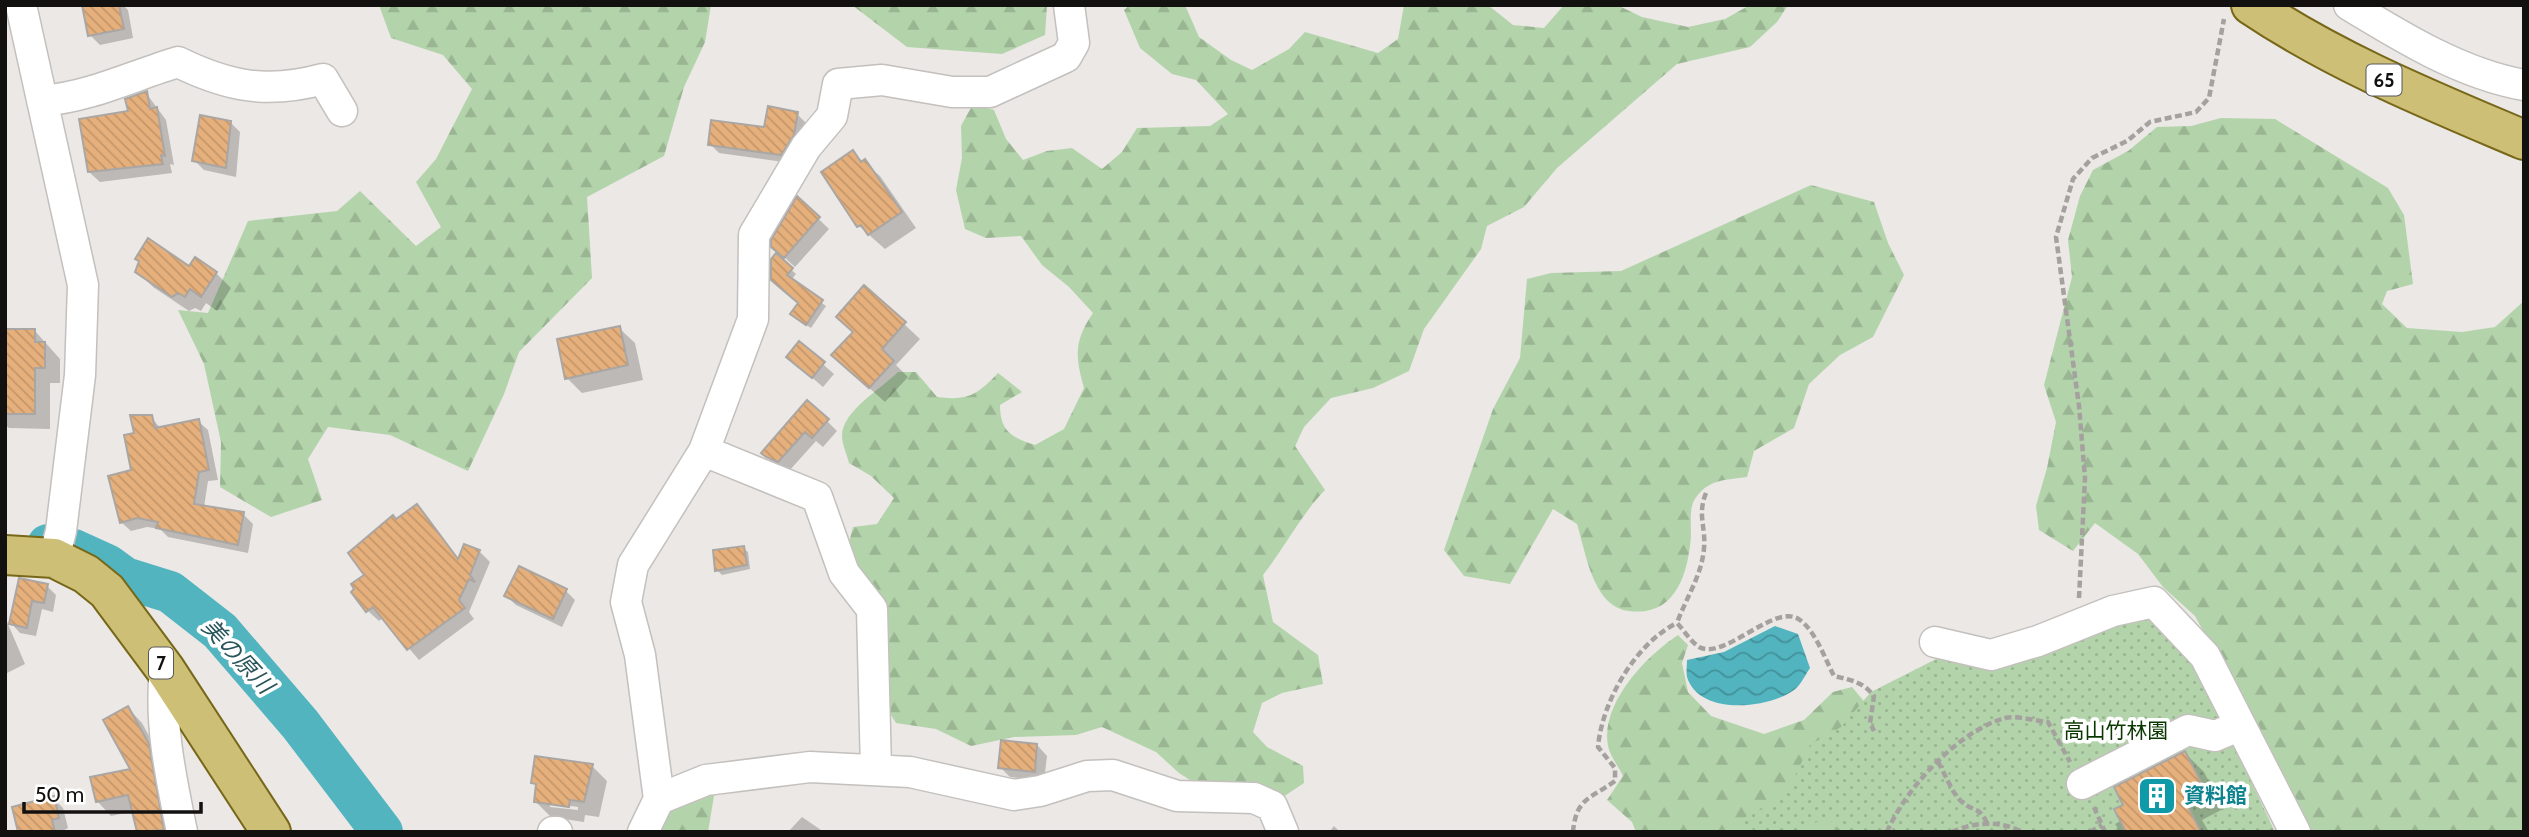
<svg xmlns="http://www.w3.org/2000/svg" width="2529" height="837" font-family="Cabin,'Noto Sans JP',sans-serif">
<defs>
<pattern id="forest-firs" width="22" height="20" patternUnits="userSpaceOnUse" patternTransform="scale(1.75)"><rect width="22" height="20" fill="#b3d4ab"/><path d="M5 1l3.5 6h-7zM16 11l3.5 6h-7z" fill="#99b592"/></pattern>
<pattern id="park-dots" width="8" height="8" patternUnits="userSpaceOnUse" patternTransform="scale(1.75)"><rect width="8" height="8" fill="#b3d4ab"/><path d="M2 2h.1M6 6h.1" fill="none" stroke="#99b592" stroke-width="1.8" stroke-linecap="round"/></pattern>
<pattern id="water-waves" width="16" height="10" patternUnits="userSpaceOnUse" patternTransform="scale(1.75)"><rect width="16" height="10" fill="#51b4bf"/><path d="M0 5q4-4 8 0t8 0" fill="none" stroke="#42919a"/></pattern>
<pattern id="building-back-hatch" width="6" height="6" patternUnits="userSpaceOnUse" patternTransform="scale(1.75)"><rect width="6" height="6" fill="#e6b07c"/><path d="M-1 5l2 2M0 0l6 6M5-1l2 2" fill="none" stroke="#c4966a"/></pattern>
</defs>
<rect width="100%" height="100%" fill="#ebe8e5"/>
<path fill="url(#forest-firs)" d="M379,5H711L705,42L684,87L664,156L587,197L592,278L519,352L504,394L468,471L390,435L328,427L308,459L322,500L271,517L220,487L221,442L204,364L178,310L208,313L248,221L337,211L360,191L416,246L441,227L416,182L436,159L472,89L443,55L391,38Z
M852,5H1047L1045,35L1002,54L907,47Z
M1130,5H1185L1199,37L1231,60L1252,70L1289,49L1305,32L1378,53L1398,39L1404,5H1488L1513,25L1544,28L1564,5H1617L1642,17L1688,27L1725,19L1750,5H1788L1777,22L1750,47L1677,64L1557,168L1524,207L1487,226L1481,249L1424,329L1409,371L1373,388L1331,398L1304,427L1295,446L1325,490C1300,516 1285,547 1263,575L1273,622L1318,655L1323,684L1282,693L1262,703L1253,732L1267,747L1303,766L1304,783L1283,797L1201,787L1179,773L1156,752L1102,727L1076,735L1014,737L971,746L936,729L896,723L881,699L848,546L853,527L877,524L894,498L871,476L849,463C847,455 842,444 842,436C842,411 881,389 898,372H916L937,397C968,401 977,395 998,373L1022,392L1000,405C1000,431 1012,438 1035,445L1064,429L1084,388C1075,356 1074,341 1093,313L1069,287L1042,265L1021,236L986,238L965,229L956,190L962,158L961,126L973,104L994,110L1006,139L1023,160L1047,151L1072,148L1102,169L1122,152L1137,128L1210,126L1228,114L1196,80L1172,74L1140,48L1124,10Z
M2221,118L2275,119L2388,188L2404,215L2413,284L2387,291L2382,304L2407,328L2462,332L2495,327L2524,301V832H2311L2195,616L2163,587L2138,554L2095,523L2073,551L2039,530L2036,506L2047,468L2056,422L2044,385L2072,277L2068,240L2080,196L2093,170L2128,151L2157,127L2191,126Z
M1811,185L1874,202L1888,243L1904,275L1873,337L1840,355L1809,384L1794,428L1754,451L1747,477C1725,480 1708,479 1695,499C1689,507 1691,525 1691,536C1688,575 1675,617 1629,611C1593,607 1586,553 1577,524L1553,509L1510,584L1464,576L1444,550L1493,409L1520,358L1527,279L1551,273L1621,271Z
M1678,635L1688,645L1682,663L1688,692L1711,716L1764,734L1804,720L1833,692L1852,687L1867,705L1865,832H1636L1632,822L1607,800L1623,776C1619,767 1610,756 1608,746C1600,704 1646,656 1678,635Z
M715,790L708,832H652L668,807Z"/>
<path fill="url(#park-dots)" d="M2150,612L2187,646L2275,832H1842L1826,816L1802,832H1759L1735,823L1786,794L1810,745L1841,727L1871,692L1938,658L2006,663Z"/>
<path fill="url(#water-waves)" d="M1775,626L1798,634L1810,668C1805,675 1801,685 1794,690C1768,709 1699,716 1687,677C1686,672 1687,665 1687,660L1724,652Z"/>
<path fill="#0003" fill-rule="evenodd" d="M90,5H123L128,10L133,38L100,45L90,35Z
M146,93L166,120L174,165L170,164L172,173L100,182L89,172Z
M797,114L806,123L802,144L791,163L719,153L710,144L765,129Z
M230,122L240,132L236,177L204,170L194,160Z
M853,153L880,176L916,228L885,249L859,226Z
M798,199L829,229L795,267L784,257Z
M776,256L796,274L791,280L826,306L811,328L797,319L800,303Z
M190,268L216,273L231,288L217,311L206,303L201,311L195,308L189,311L153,287L137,271Z
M904,324L920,339L896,365L908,377L885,402L849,370Z
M619,328L635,343L643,380L582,393L567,378Z
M5,331H35L60,359V383H50V429L9,428L5,425Z
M799,343L834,374L823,387L788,357Z
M151,417L161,429L198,421L208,430L218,480L208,481L204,507L243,514L253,524L248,553L168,537L160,529L147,527L131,531L121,522L133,471L136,434Z
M827,421L837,431L823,447L816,441L789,471L778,467L763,453Z
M417,506L459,560L479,551L490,562L469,612L474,619L419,660L383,618L379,621L368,611L366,575L397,521Z
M743,548L748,552L750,569L722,575L717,570Z
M20,580L47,586L56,595L53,612L42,609L36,636L20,633L11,623Z
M566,591L575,600L562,627L516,605L506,596Z
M5,617L25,664L7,673L5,672Z
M128,708L142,723L162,760L175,832H139L134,811L111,816L97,801L133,770Z
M1037,745L1047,756L1044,781L1010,777L1000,767Z
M2185,753L2204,772L2223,809L2202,820L2209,832H2120L2115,824L2122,820L2125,805Z
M592,766L607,781L599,817L585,815L584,822L551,817L536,802L538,787L533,782ZM550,803L578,807V810L550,807Z
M53,798L63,808L68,828L61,832H20Z
M802,817L821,830L823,832H788Z
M358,826L364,832H351Z
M1334,826L1340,832H1329Z"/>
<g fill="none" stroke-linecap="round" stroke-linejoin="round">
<path stroke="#51b4bf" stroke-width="42" d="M48,545L74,550L107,565L125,578L170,592L220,631L300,724L382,832"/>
</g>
<path fill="url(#building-back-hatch)" stroke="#a9a6a3" stroke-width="2" d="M82,5H119L124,29L88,36Z
M147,91L150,109L157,107L165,156L161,155L163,164L88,172L79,119L128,111L125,99Z
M768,106L798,112L794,135L781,155L708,145L711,120L764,127Z
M200,115L231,121L226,168L192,161Z
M853,150L861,162L865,159L902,212L868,235L861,225L857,227L821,172Z
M797,196L820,217L784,258L771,247V240Z
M148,238L189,266L195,257L217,272L201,297L190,289L185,297L178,293L172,297L135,272L139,261L135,259Z
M776,253L793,268L787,275L823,300L806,325L790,314L798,303L771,280V259Z
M864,285L906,322L882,349L894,361L869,388L831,355L853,332L836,317Z
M620,326L628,365L565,379L557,339Z
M5,329H35V342H45V368H35V414H5Z
M799,341L825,362L812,378L786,357Z
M807,400L829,419L812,438L805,432L778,462L766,457L761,453Z
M130,415H152L155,428L199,419L209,470L199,472L194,504L244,512L238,545L156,528L158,522L137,518L120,523L108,476L131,470L124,435L134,433Z
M417,504L458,559L464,544L480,550L470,575L475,582L469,579L459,600L465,608L407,650L373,607L366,612L351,592L354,589L351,584L364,575L348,553L393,515L396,519Z
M744,546L747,565L715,571L713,550Z
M519,566L567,589L553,619L504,596Z
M19,578L48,584L44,603L32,601L27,628L9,624Z
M128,706L149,744L164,830L137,832L128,795L96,802L90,777L130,769L103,720Z
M1001,740L1037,744L1035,772L998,768Z
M2185,751L2205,790L2185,801L2201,832H2126L2114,809L2123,805L2114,787Z
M535,756L593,764L584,802L570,800L569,807L534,802L536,784L531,783Z
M54,796L59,818L52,820L55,832H18L12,807Z"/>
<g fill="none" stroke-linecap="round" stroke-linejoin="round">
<defs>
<path id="minor" d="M21,5L83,285L80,375L61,531L54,558
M2349,5C2403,38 2462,74 2524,85
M42,101C90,97 132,76 178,62C229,87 268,94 323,79L342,111
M704,451L817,497L844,573L872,609L876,770
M1935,642L1991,655L2038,641L2113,611L2154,602L2205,656L2295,832
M165,669C159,724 171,778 182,832
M2082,784L2188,730L2215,736L2239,726
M659,799L706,780L810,767L910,772L1014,795L1040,791L1087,776L1113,775L1177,796L1254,798L1272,806L1283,832
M553,832H557
M643,832L659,799L640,655L626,602L633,565L704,451L753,319L754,235L806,147L832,116L838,84L882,80L952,92H990L1066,57L1074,43L1069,5"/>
<path id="major" d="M2251,5C2336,62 2430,100 2524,140
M5,555L54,558L86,574L107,591L165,669L271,832"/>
</defs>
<use href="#minor" stroke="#c3c0bd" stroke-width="33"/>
<use href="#major" stroke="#776718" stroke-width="42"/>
<path stroke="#a4a19f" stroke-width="4.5" stroke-dasharray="7 3.5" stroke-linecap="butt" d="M1706,493C1697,515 1706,527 1704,548C1702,575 1686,598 1677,623C1683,629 1691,642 1699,647C1725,661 1776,601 1800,620C1816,632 1825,659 1834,676C1851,680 1863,682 1874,696L1870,723L1874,731
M2079,598L2085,478L2079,406L2056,237L2073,179L2092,158L2127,141L2150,122L2196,112L2209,98L2224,19
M1938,762C1945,773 1952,794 1962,802C1974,812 1979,806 1987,823
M2094,807L2105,832
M1573,832C1576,798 1590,799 1615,781V768L1598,747C1602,701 1636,643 1677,623
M1887,832C1906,788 1958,731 2005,718C2017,715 2035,721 2048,722L2070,762
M1952,832C1974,822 2000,820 2022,832
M2090,832L2102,825"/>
<use href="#minor" stroke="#fff" stroke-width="30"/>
<use href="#major" stroke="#cebf77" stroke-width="38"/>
</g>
<defs>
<symbol id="building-square" viewBox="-11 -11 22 22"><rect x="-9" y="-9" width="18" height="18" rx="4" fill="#0f9aa8" stroke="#fff"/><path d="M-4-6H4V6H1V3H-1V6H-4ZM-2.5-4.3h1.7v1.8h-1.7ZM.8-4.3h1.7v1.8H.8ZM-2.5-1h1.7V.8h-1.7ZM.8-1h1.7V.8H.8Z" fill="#fff"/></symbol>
</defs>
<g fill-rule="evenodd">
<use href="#building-square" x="2135" y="774" width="44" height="44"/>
</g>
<g text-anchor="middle" stroke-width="7" stroke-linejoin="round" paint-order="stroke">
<g fill="#fff" stroke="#595858" stroke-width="2">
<rect x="2366.5" y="64.5" width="35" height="31" rx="5"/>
<rect x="149" y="647.5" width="24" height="31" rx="5"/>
</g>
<g font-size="19" font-weight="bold" fill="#121110">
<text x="2384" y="87">65</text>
<text x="161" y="670">7</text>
</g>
<g font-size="21" fill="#0a3700" stroke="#fff">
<text x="2116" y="738">高山竹林園</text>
</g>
<g font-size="21" font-weight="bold" fill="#0d838f" stroke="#fff" text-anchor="start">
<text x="2184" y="803">資料館</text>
</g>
<g font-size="23" font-style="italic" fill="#2a565b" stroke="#fff">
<text transform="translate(238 656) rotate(47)" y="8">美の原川</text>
</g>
</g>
<rect width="2529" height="837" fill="none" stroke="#121110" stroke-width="14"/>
<path d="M24 802v10h177v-10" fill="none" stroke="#121110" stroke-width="3.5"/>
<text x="35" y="802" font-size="21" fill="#121110" stroke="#ffffff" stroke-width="5" paint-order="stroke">50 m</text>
</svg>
